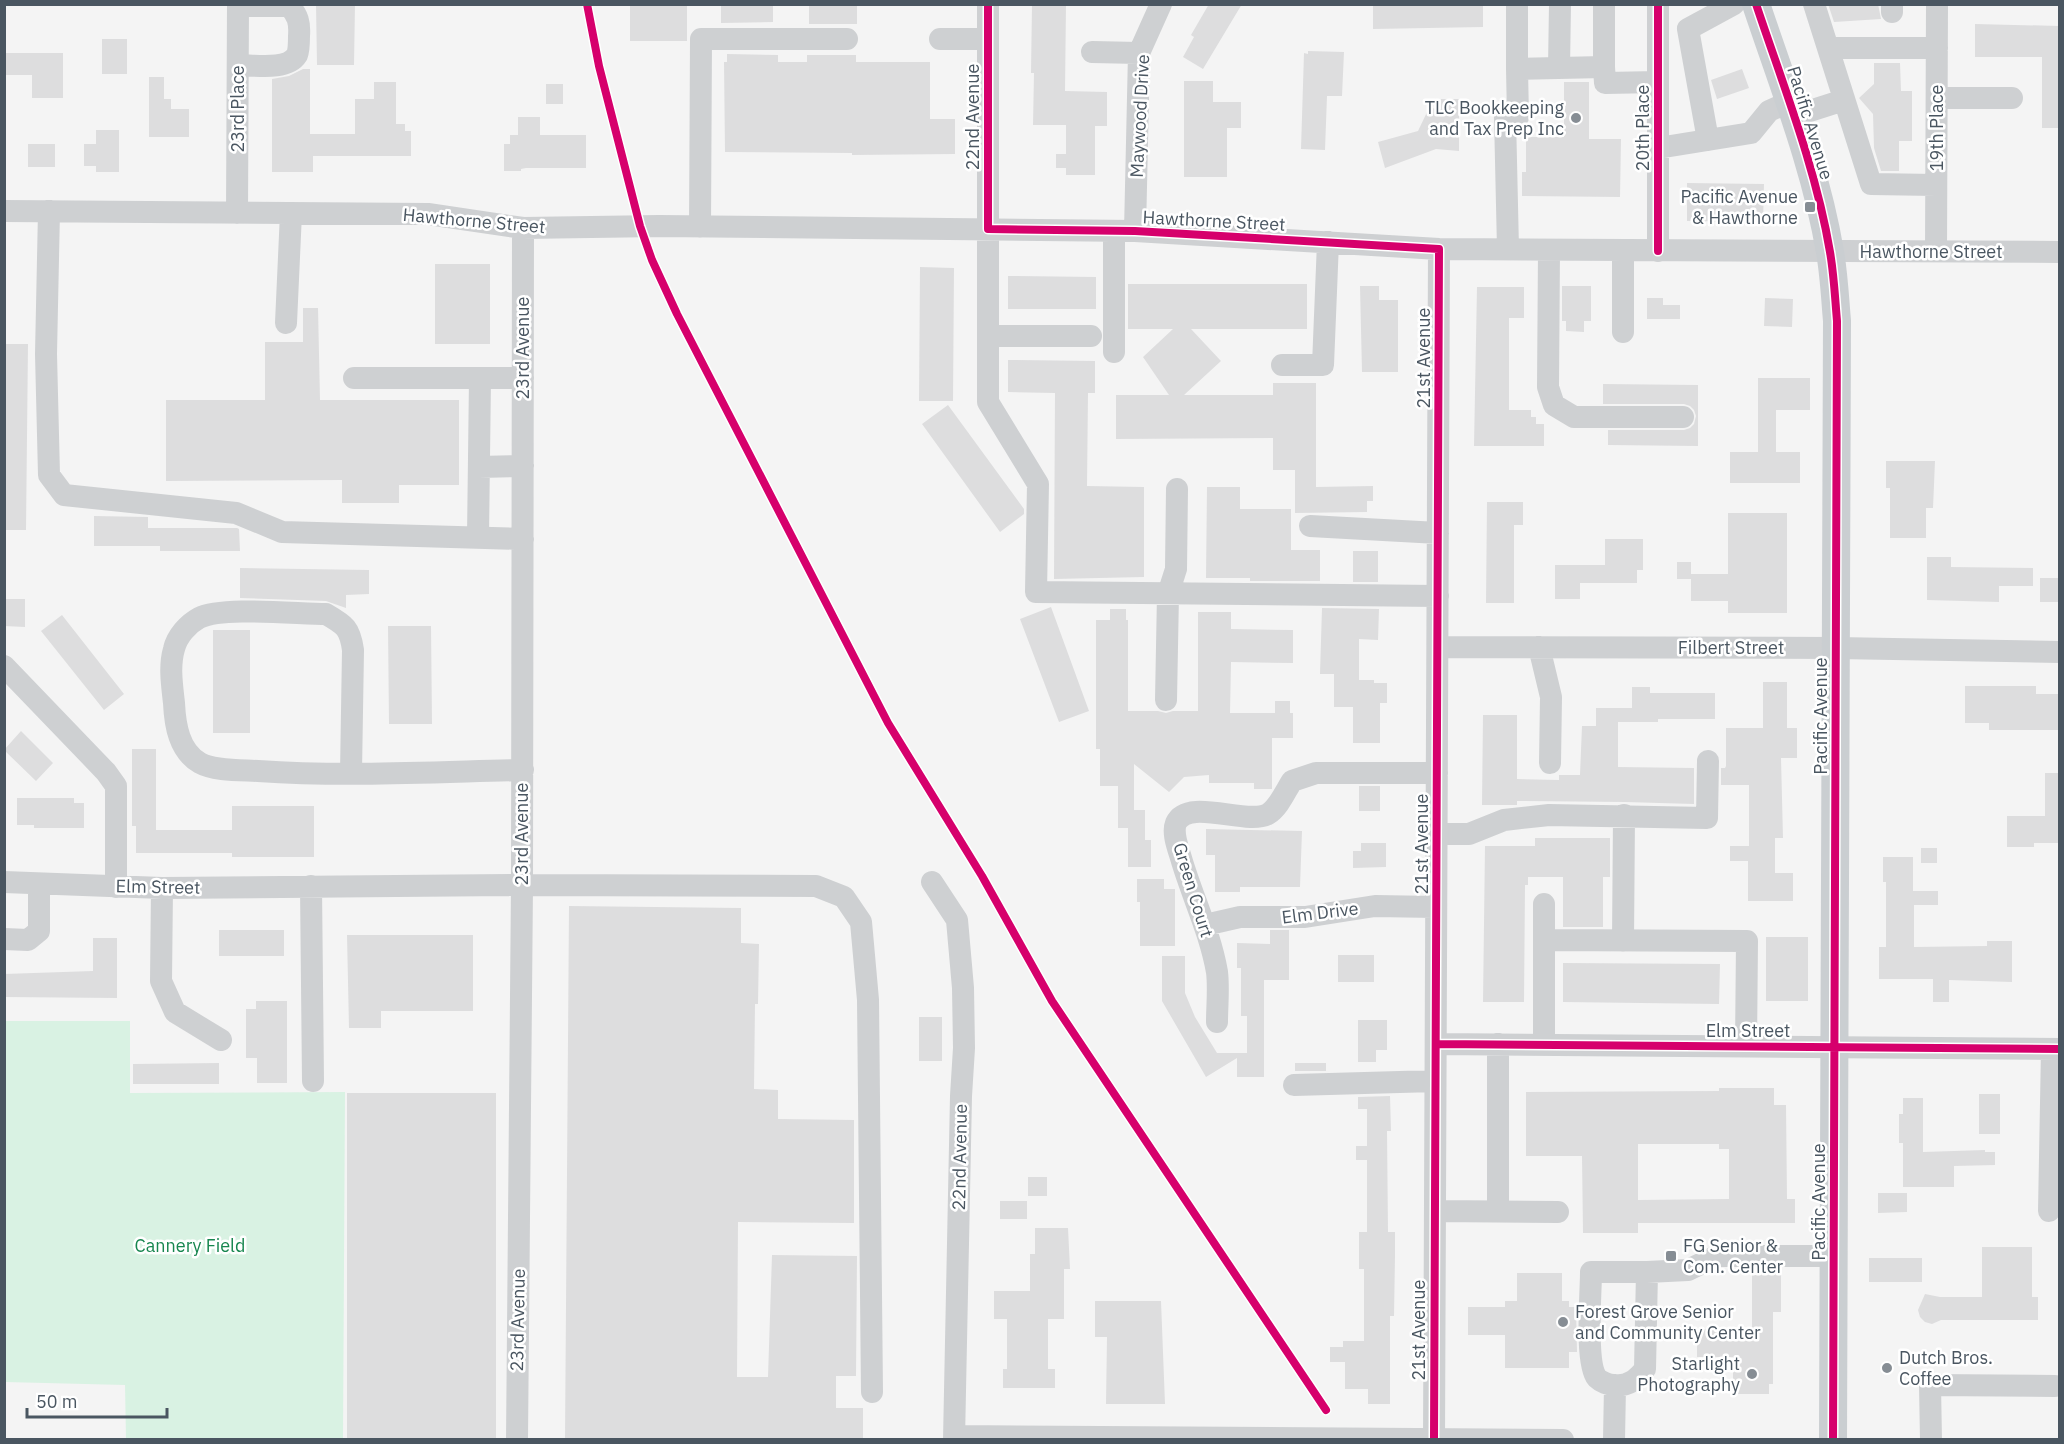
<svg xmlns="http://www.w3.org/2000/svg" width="2064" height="1444" font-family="'IBM Plex Sans',sans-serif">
<rect width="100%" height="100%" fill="#f4f4f4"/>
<path fill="#d9f2e3" d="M5,1021H130V1093L345,1092L343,1439H126L125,1385L5,1382Z"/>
<path fill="#ddddde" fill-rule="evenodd" d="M316,4H355L354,65H317Z
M721,4H773V22L721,23Z
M809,4H857V24H809Z
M1032,4H1066L1065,91L1107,92V126H1095V175H1066V168H1056V154H1066V125H1033L1034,73H1031Z
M1209,4H1242L1203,69L1183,57L1194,37L1191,35Z
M1373,4H1483V27L1373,29Z
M1828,4H1878L1881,19L1834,22Z
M630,6H687V41H630Z
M1975,24L2060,26V128H2042V57H1975Z
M102,39H127V74H102Z
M1308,51L1344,52L1342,96H1327L1325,150L1301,149L1304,53L1308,54Z
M4,53H63V98H32V75H4Z
M727,54L778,55V62H807V55H856V62H930V119H955V154L852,155V153L725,152L724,62H727Z
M1874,63H1900L1901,91H1912V141H1899V171H1881L1874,148L1873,114L1859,98L1874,84Z
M303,69H310V134H355V99H374V82H396V124H405V131H411V156H313V172H272V79L289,76Z
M1742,69L1749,88L1717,99L1711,80Z
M149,77H164V99H171V109H189V137H149Z
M1184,81H1213V102H1241V128H1227V177H1184Z
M1564,82H1589V139H1621L1620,197L1522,196V172H1526V137H1564Z
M546,84H563V104H546Z
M1441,99H1459V151L1436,149L1385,168L1378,142L1418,131L1429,108L1441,109Z
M518,117H540V135H586V168H526L521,169V171H504V144H510V135H518Z
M96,130H119V172H96V166H84V144H96Z
M28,144H55V167H28Z
M1687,183L1764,184L1763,222L1687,221Z
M435,264H490V344H435Z
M920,267L954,268L953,401H919Z
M1008,276L1096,277V309H1008Z
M1128,284H1307V329H1191L1221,361L1184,395H1273V383H1316V487L1373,486V501H1367V512L1295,513V470H1273V438L1116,439V395H1169L1143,357L1173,329H1128Z
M1360,286H1379V300H1398V372H1362Z
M1562,286H1591V321H1584V332L1566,331V321H1562Z
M1477,287H1524V318H1509V410H1531V417H1536V424H1544V446H1474Z
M1647,298H1663V305H1680V319H1647Z
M1765,298L1793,299L1792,327L1764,326Z
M303,308H318L320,400H459V485H399V503H342V480L166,481V400H265V342H303Z
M4,344H28L26,530H4Z
M1008,360L1095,361V393H1088L1087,486L1144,487V577L1054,579L1055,393L1008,392Z
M1758,378H1810V410H1776V452H1800V483H1730V452H1758Z
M1603,384L1698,385V446L1608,445V430H1684L1690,428L1694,424L1696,416L1694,410L1690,406L1684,404H1603Z
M948,405L1024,509V514L1000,532L922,424Z
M1886,461H1935L1933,508H1926V538H1890V488H1886Z
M1207,487H1240V509H1291V550H1320V581H1250V578H1206Z
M1487,502H1523V525H1514V603H1486Z
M1728,513H1787V613H1728V601H1691V579H1677V562H1691V574H1728Z
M94,516L148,517V528H237L239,529L240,551H160V546H94Z
M1605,539H1643V570H1637V583H1580V599H1555V565H1605Z
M1353,551H1378V582H1353Z
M1927,557H1951V567L2033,568V586H1999V602L1927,600Z
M240,568L369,570V594L346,595V608L326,601L240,598Z
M2040,578H2060V602H2040Z
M4,599H25V627L4,626Z
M1051,607L1089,711L1059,722L1020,619Z
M1322,608L1379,609L1378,640L1359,639V680H1374V683H1387V703H1380V743H1353V707H1334V674H1320Z
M1110,609H1126V620H1128V711H1158L1166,713L1173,711H1198V612H1231V629L1293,630V663L1231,662L1230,713H1275V701H1290V713H1293V738H1272V789H1254V783H1209V775L1184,777L1169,792L1134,764V810H1145V840H1151V867H1128V828H1118V786H1100V749H1096V620H1110Z
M62,615L124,694L104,710L41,631Z
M388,626H431L432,724H389Z
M213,630H250V733H213Z
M1763,682H1787V728H1797V758H1781L1783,838H1775V873H1793V901H1748V861H1730V846H1749V785H1721V768H1725L1726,766V728H1763Z
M1965,686H2036V694H2060V730H1989V723H1965Z
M1632,687H1650V693H1715V719H1658V722H1618V767L1694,768V804L1625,802L1517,801V805H1482L1483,715H1517V779L1559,780V775H1580L1582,726H1596V708H1632Z
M21,731L53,763L36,781L4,750Z
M132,749H156V830H232V806H314V857H232V853H136V826H132Z
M2045,773H2060V843H2034V847H2007V816H2045Z
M1359,786H1380V811H1359Z
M17,798H74V803H84V828H34V825H17Z
M1206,829L1302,831L1300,887H1240V892H1215V855H1206Z
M1535,838H1610V877H1603V927H1563V877H1528V885H1525L1524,1002H1483L1485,846H1535Z
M1361,843H1386V867L1353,868V851H1361Z
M1921,848H1937V863H1921Z
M1883,857H1913V891H1938V905H1914V947L1987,946V941H2012V982L1949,980V1002H1933V979H1879V947H1886V882H1883Z
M1137,879H1164V889H1175V946H1140V902H1137Z
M569,906L741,908V943L759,944L758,1004H755L754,1089L778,1090V1119L854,1120V1223L738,1222L737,1377H768L772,1255L857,1256L856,1376H836V1408H863V1440H565Z
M219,930H284V956H219Z
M1270,930H1289V980H1264V1077H1237V1058L1206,1077L1162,1001V956H1185V993L1195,1017L1217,1053H1247V1016H1241V968H1237V943L1270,944Z
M347,935H473V1011H381V1028H349Z
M1766,937H1808V1001H1766Z
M93,938H117V998L4,997V974L93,971Z
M1338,955H1374V982H1338Z
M1563,963L1720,964L1719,1004L1563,1002Z
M256,1001H287V1083H257V1058H246V1009H256Z
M919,1017H942V1061H919Z
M1358,1020H1387V1050H1376V1062H1358Z
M219,1063V1084H133V1064Z
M1295,1063H1326V1071H1295Z
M1719,1088H1774V1105H1786L1787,1199H1795V1223H1638V1233H1583L1582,1156H1526V1092L1719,1091ZM1638,1144H1719V1149H1729V1199L1638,1200Z
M347,1093H496V1440H347Z
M1979,1094H2000V1134H1979Z
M1390,1096L1391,1131H1387L1388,1232H1395V1256L1394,1316H1390V1404H1368V1389H1345V1362H1330V1347H1343V1341H1364V1269H1359V1232H1367V1160H1356V1146H1367V1109H1358V1097Z
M1903,1098H1923V1152L1985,1150V1152H1995V1165L1954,1166V1187H1903V1143H1899V1114H1903Z
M1028,1177H1047V1196H1028Z
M1878,1193H1907V1212L1878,1213Z
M1000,1201H1027V1219H1000Z
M1035,1228H1068L1070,1269H1064V1319H1048V1369H1055V1388H1003V1369H1007V1319H994V1291H1030V1254H1035Z
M1982,1247H2032V1297H2038V1320H1941L1932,1324L1925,1322L1920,1317L1918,1310L1925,1294L1940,1297H1982Z
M1869,1258H1922V1282H1869Z
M1752,1271H1781V1312H1773V1384H1769V1394H1733V1357H1697V1329H1752Z
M1517,1273H1562V1301H1569V1307H1576L1577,1352H1569V1368H1505V1335H1468V1307H1505V1301H1517Z
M1095,1301H1161L1165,1404H1106L1107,1337H1095Z"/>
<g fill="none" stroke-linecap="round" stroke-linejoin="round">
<path stroke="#ced0d2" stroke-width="22" d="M988,4V402L1038,484L1036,592L1438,596
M1517,4V69
M1604,4V67
M1814,4L1871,184L1936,185
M1892,4V12
M940,39H988
M1828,48H1937
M1092,52L1139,53
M238,65C254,65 287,71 297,55C299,50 299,42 299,36C300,23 298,15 289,6H238
M1559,68L1560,4
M1937,98H2012
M1794,116L1844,100
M1708,140L1688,29L1734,4
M1658,148L1751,133L1769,111L1789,102
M4,211L428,214L523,228L659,226L1135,231L1439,249L2060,252
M49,211L46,354L49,475L64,495L236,513L282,532L523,539
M237,213L238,4
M700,227L701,39H847
M1114,231V352
M1135,231L1139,53L1161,4
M1508,249L1505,117H1518L1517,69L1604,67L1605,83L1658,82
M1549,250L1548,387L1554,405L1574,417H1683
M1658,251V4
M1936,251L1937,4
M286,323L291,213
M1623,332V251
M988,336H1091
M1282,365H1323L1328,242
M354,378H480L478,537
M480,378H523
M479,467L523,466
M1310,526L1438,533
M1438,647L1837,648L2060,652
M1539,647L1551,697L1550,763
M4,666L106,772L116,786V887
M1166,700L1168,594L1176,569L1177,489
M351,773L353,650C350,628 345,625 326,614C297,614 222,606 199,618C188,624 177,636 174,649C169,666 172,685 174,703C175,725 179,751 200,763C214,771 242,770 258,771C346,777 435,772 523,770
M1437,834H1469L1504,820L1549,815L1707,818L1708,761
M4,882L162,888L522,885L816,886L844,897L861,922L868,1000L872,1392
M932,882L957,920L963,988L964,1048L961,1096L954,1440
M311,886L313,1081
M162,888L161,981L175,1012L221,1040
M1205,925L1240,917H1305L1375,906L1436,907
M4,939L28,940L39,931V884
M1544,940L1747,941L1746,1046
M1623,941L1624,815
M1217,1022C1217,1006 1219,988 1217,972C1210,932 1192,896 1181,858C1178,848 1172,833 1176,823C1188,797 1247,826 1268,814C1279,807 1285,792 1292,781L1316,773H1437
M1436,1044L2060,1049
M1544,1044V904
M1294,1085L1435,1081
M1435,1211L1558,1212
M1498,1211V1044
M2049,1211L2052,1049
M1591,1272H1647L1645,1369C1637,1379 1628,1387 1614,1385C1609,1385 1601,1382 1597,1378C1585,1363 1591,1294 1591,1272Z
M1647,1272L1688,1270L1717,1256H1834
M955,1436L1563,1440
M517,1440L522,885L523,228
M1434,1440L1439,249
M1614,1440L1615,1386
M1931,1440L1930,1385L2055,1386"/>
<path stroke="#caced1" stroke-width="28" d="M1756,4C1783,85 1816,168 1830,252C1834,275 1835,298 1837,321L1833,1440"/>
<defs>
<path id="cycleway" d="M587,4L599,66L640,226L652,260L677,314L888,723L982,876L1052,1001L1326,1410
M988,4V229L1135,231L1439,249L1434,1440
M1756,4C1783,85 1816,168 1830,252C1834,275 1835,298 1837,321L1833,1440
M1658,251V4
M1436,1044L2060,1049"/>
</defs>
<use href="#cycleway" stroke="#fff" stroke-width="11"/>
<use href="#cycleway" stroke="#d6006c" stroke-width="8"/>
</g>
<g fill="#868d94" stroke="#fff" stroke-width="2">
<circle cx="1576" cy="118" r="6"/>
<rect x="1804" y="201" width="12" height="12" rx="3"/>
<rect x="1665" y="1250" width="12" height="12" rx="3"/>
<circle cx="1563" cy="1322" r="6"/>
<circle cx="1887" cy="1368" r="6"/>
<circle cx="1752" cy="1374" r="6"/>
</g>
<g text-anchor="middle" stroke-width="5" stroke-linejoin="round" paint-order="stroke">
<g font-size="18" fill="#4a5661" stroke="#fff" text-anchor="end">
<text x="1564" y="114">TLC Bookkeeping<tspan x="1564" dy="21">and Tax Prep Inc</tspan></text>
<text x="1798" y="203">Pacific Avenue<tspan x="1798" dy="21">&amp; Hawthorne</tspan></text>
<text x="1683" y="1252" text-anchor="start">FG Senior &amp;<tspan x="1683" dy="21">Com. Center</tspan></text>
<text x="1575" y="1318" text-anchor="start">Forest Grove Senior<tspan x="1575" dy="21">and Community Center</tspan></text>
<text x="1899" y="1364" text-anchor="start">Dutch Bros.<tspan x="1899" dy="21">Coffee</tspan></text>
<text x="1740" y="1370">Starlight<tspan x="1740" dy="21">Photography</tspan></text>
</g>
<g font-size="18" fill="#4a5661" stroke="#fff">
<text transform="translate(238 109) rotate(-90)" y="6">23rd Place</text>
<text transform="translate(1140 116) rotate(-87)" y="6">Maywood Drive</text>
<text transform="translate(973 117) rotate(-90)" y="6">22nd Avenue</text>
<text transform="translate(1810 123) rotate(73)" y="6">Pacific Avenue</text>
<text transform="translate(1643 128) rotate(-90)" y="6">20th Place</text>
<text transform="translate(1937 128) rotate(-90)" y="6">19th Place</text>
<text transform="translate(474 221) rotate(5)" y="6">Hawthorne Street</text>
<text transform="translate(1214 221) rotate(3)" y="6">Hawthorne Street</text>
<text x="1931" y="258">Hawthorne Street</text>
<text transform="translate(523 348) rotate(-90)" y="6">23rd Avenue</text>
<text transform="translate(1424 358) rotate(-90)" y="6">21st Avenue</text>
<text x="1731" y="654">Filbert Street</text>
<text transform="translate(1821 716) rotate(-90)" y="6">Pacific Avenue</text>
<text transform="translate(522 834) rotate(-90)" y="6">23rd Avenue</text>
<text transform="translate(1422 844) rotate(-90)" y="6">21st Avenue</text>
<text transform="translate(158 887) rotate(1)" y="6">Elm Street</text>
<text transform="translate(1193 890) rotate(73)" y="6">Green Court</text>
<text transform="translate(1320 913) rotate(-7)" y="6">Elm Drive</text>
<text x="1748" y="1037">Elm Street</text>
<text transform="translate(960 1157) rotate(-89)" y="6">22nd Avenue</text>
<text transform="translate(1819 1202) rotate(-90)" y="6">Pacific Avenue</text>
<text transform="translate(518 1320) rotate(-89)" y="6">23rd Avenue</text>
<text transform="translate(1419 1330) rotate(-90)" y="6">21st Avenue</text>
</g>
<g font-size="18" fill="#17864f" stroke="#fff">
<text x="190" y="1252">Cannery Field</text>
</g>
</g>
<rect width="2064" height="1444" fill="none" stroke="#4a5661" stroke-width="12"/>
<path d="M27 1408v9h140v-9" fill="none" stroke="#4a5661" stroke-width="3"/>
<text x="36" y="1408" font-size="18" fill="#4a5661" stroke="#ffffff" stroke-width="4.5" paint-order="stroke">50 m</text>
</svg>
